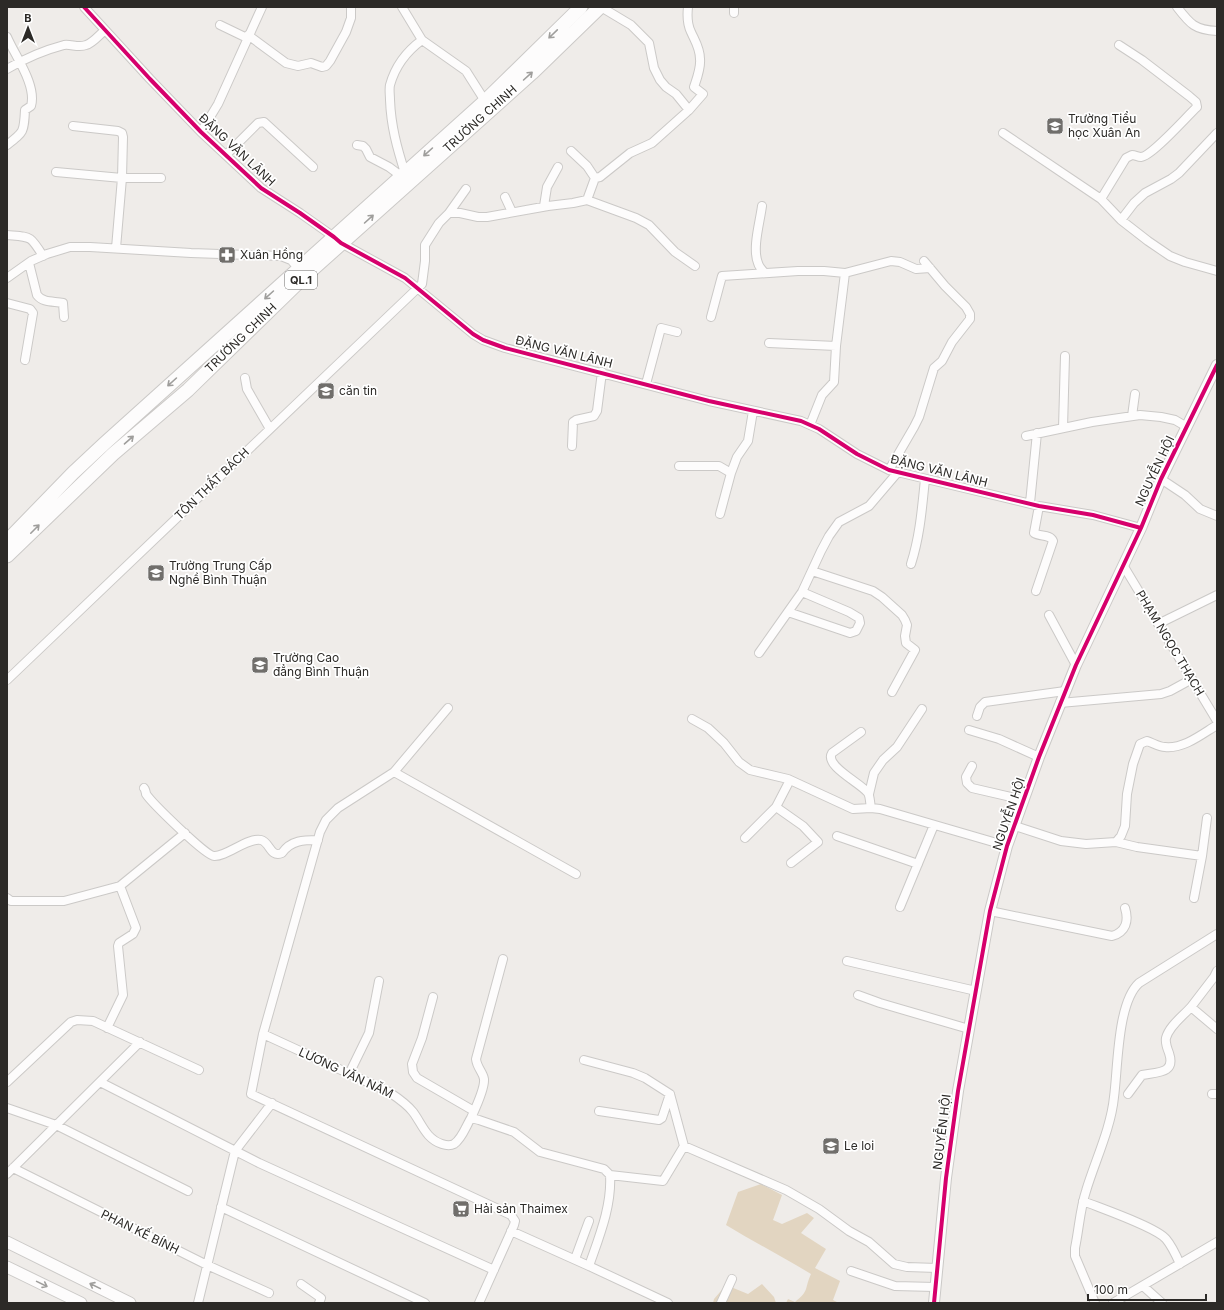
<svg xmlns="http://www.w3.org/2000/svg" width="1224" height="1310" font-family="Inter,sans-serif">
<rect width="100%" height="100%" fill="#efece9"/>
<path fill="#e2d5c1" d="M761,1184L782,1195L773,1220L782,1224L807,1213L814,1218L801,1233L826,1249L815,1268L840,1281L833,1300L839,1303H786L788,1299L795,1302C810,1290 804,1289 811,1274C783,1257 754,1242 726,1225L738,1192Z
M762,1284L774,1297L776,1303H713L714,1299L726,1285L748,1294Z"/>
<g fill="none" stroke-linecap="round" stroke-linejoin="round">
<defs>
<path id="minor" d="M84,7L150,79L201,132L261,188L300,213L334,237L341,243L405,278L473,334L483,340L505,348L709,401L801,421L819,429L857,454L889,470L1039,506L1093,515L1141,528
M402,7L422,40C407,51 395,67 390,85C389,89 390,95 390,100C391,126 397,148 405,173
M688,7C687,16 687,24 691,32C695,41 700,48 700,59C701,68 697,78 694,87L703,94L689,110
M734,7V13
M1177,7C1190,24 1195,30 1217,31
M220,25L247,38
M248,35L286,63L298,66L311,63L322,67L326,66L330,61L346,32L351,18V7
M7,37C15,56 37,85 31,106L25,110C24,132 24,132 7,145
M422,40L466,71L485,101
M7,69C24,59 45,50 64,45C71,44 79,48 86,45C93,43 99,35 105,30
M73,126L118,131L122,133L123,137L122,178L116,248
M201,132L218,104L262,7
M1003,133L1101,199L1121,220L1148,241L1170,256L1185,262L1217,271
M357,145L363,146L366,149L370,157L389,167L401,176
M571,151L587,166L595,178
M226,155L258,123L264,122L313,167
M56,172L122,178H161
M505,197L512,212
M1101,199L1126,158L1132,155C1135,155 1138,157 1141,157C1152,156 1187,116 1197,107L1196,102L1189,96L1142,60L1119,45
M587,200L595,178L600,177L630,153L652,143L689,110L676,94L666,87L660,80L654,68L649,43L631,25L601,7
M544,206L547,187L558,167
M762,206C760,222 752,248 758,263C759,267 762,270 765,273
M449,213L466,189
M1121,220L1134,203L1145,193L1171,179L1179,173L1217,133
M7,235C31,237 30,235 43,256
M29,263L37,295C43,303 54,301 63,303L64,317
M7,278L31,261L47,254L70,247H90L191,253L281,256L291,260L301,271
M7,303L30,309L33,313L25,360
M711,317L722,276L798,271H824L845,273L891,261L900,262L916,269L930,268
M769,343L836,346
M245,378L247,389L270,429
M646,384L661,328L677,332
M1132,416L1135,394
M810,425L822,395L834,382L836,346L845,273
M1063,428L1065,356
M1026,436L1092,422L1140,415L1161,417L1175,420L1187,427
M572,446L573,422L576,420L594,416L597,411L602,372
M679,466H719L731,473
M889,470L914,427L919,417L934,368L942,361L952,342L970,319V314L966,307L945,286L924,261
M1161,479L1185,495L1200,509L1217,516
M1030,503L1037,433
M720,514L731,473L737,457L748,441L753,411
M911,564C920,536 922,508 925,479
M1123,565L1217,721
M812,571L873,591L882,597L902,615L905,620L907,625L905,636L906,643L915,650L892,692
M1036,591L1053,541C1050,534 1040,537 1034,533L1039,506
M788,612L850,633L856,631L860,623L859,618L849,612L802,592
M1049,615L1076,665
M1158,624L1217,595
M759,653L802,592L821,551L829,536L839,522L869,506L898,472
M7,680L422,284L425,261V245L439,223L449,213H460L478,217H487L548,206L573,203L587,200L636,218L649,225L675,252L695,266
M1060,703L1161,694L1170,691L1192,679
M448,708L394,772L338,808L326,820L320,832L263,1034L251,1094L511,1215L515,1221L514,1225L479,1303
M977,716L980,707L985,702L1065,691
M692,719L708,728L724,743L739,762L750,770L788,779L853,809L871,808L880,809L1007,846
M969,730L999,739L1039,757
M861,732L832,753C824,766 861,783 868,793C870,796 870,803 871,808
M972,766L966,777L967,783L972,788L1024,800
M394,772L576,874
M144,788C145,789 146,793 146,794C152,803 206,856 214,856C226,857 248,837 261,840C270,842 270,858 282,853C291,840 304,840 318,840
M869,794L874,773L883,760L897,747L922,709
M776,807L803,826L818,842L791,863
M1015,826L1061,841L1086,844L1116,842L1121,836L1125,826L1127,794L1133,764L1140,744L1147,741C1153,743 1159,747 1165,747C1184,749 1202,734 1217,725
M837,836L918,864
M745,838L776,807L790,780
M1116,842L1137,847L1202,856
M7,898L11,901H64L120,886L185,833
M1194,898L1202,856L1207,818
M900,907L934,825
M990,911L1112,936C1126,932 1129,921 1125,908
M847,961L976,991
M1217,971L1214,977L1191,1007L1217,1029
M858,995L880,1003L969,1029
M433,997L422,1038L412,1064L413,1072L417,1078L474,1111
M107,1028L123,995L118,946L119,943L133,934L136,928L120,886
M263,1034L389,1092C398,1098 407,1104 413,1112C422,1124 426,1139 442,1144C445,1145 450,1146 454,1144C462,1139 466,1126 471,1118L479,1120L514,1132L540,1152L604,1169L610,1175C612,1206 599,1237 589,1266L668,1303
M584,1060L633,1073L645,1078L670,1094L684,1146L786,1190L819,1209L849,1231L869,1242L894,1264L907,1267L937,1268
M349,1074L369,1033L379,981
M7,1082L71,1022L77,1020L93,1021L199,1070
M100,1082L259,1163L494,1270
M1128,1094L1142,1075C1157,1072 1176,1074 1169,1053C1167,1048 1165,1043 1166,1038C1169,1026 1183,1016 1191,1007
M1212,1094H1217
M7,1108L56,1125L188,1191
M599,1111L659,1120L662,1118L670,1094
M471,1118C475,1109 485,1089 484,1079C483,1072 477,1068 476,1059L503,959
M13,1168L207,1265L269,1293
M7,1174L140,1042
M610,1175L663,1181L684,1146
M1083,1201C1100,1208 1156,1227 1166,1239C1172,1246 1176,1255 1180,1264
M221,1207L425,1303
M511,1231L589,1266
M575,1259L589,1221
M851,1271L895,1286L935,1287
M301,1284L321,1298L319,1303
M1143,1286L1162,1303
M198,1303L235,1151L272,1103
M721,1303L732,1279
M1095,1303L1075,1256V1248C1079,1229 1080,1209 1086,1191C1095,1161 1111,1128 1114,1097C1118,1068 1117,1003 1139,983L1217,934
M1113,1303L1217,1242"/>
<path id="tertiary" d="M934,1303L946,1178L958,1091L990,911L1007,846L1039,757L1076,665L1141,528L1161,479L1217,365"/>
<path id="secondary" d="M7,1242L130,1303
M7,1267L81,1303"/>
<path id="trunk" d="M7,541L73,473L104,444L485,101L581,7
M7,556L113,454L188,390L304,277L532,73L600,7"/>
</defs>
<use href="#minor" stroke="#cbc9c7" stroke-width="10"/>
<use href="#tertiary" stroke="#cbc9c7" stroke-width="12"/>
<use href="#secondary" stroke="#cbc9c7" stroke-width="13"/>
<use href="#trunk" stroke="#cbc9c7" stroke-width="15"/>
<use href="#minor" stroke="#fdfcfc" stroke-width="8"/>
<use href="#tertiary" stroke="#fdfcfc" stroke-width="10"/>
<use href="#secondary" stroke="#fdfcfc" stroke-width="11"/>
<use href="#trunk" stroke="#fdfcfc" stroke-width="13"/>
<defs>
<path id="cycleway" d="M84,7L150,79L201,132L261,188L300,213L334,237L341,243L405,278L473,334L483,340L505,348L709,401L801,421L819,429L857,454L889,470L1039,506L1093,515L1141,528
M934,1303L946,1178L958,1091L990,911L1007,846L1039,757L1076,665L1141,528L1161,479L1217,365"/>
</defs>
<use href="#cycleway" stroke="#fff" stroke-width="6"/>
<use href="#cycleway" stroke="#d6006c" stroke-width="4"/>
</g>
<defs><path id="oneway-shaft" d="M-6 0H5M1.5-3L5.5 0L1.5 3" fill="none" stroke-width="1.6" stroke-linecap="round" stroke-linejoin="round"/></defs>
<g stroke="#9f9e9c">
<use href="#oneway-shaft" transform="translate(553 34) rotate(136)"/>
<use href="#oneway-shaft" transform="translate(528 76) rotate(-42)"/>
<use href="#oneway-shaft" transform="translate(428 152) rotate(138)"/>
<use href="#oneway-shaft" transform="translate(369 219) rotate(-42)"/>
<use href="#oneway-shaft" transform="translate(269 295) rotate(138)"/>
<use href="#oneway-shaft" transform="translate(172 382) rotate(138)"/>
<use href="#oneway-shaft" transform="translate(129 440) rotate(-41)"/>
<use href="#oneway-shaft" transform="translate(35 529) rotate(-45)"/>
<use href="#oneway-shaft" transform="translate(42 1284) rotate(26)"/>
<use href="#oneway-shaft" transform="translate(95 1286) rotate(-154)"/>
</g>
<defs>
<symbol id="school-square" viewBox="-11 -11 22 22"><rect x="-9" y="-9" width="18" height="18" rx="4" fill="#706e6b" stroke="#fff"/><path d="M0-5L7-2L0 1L-7-2ZM-4 1L0 2.5L4 1V4Q0 6-4 4Z" fill="#fff"/></symbol>
<symbol id="pharmacy-square" viewBox="-11 -11 22 22"><rect x="-9" y="-9" width="18" height="18" rx="4" fill="#706e6b" stroke="#fff"/><path d="M-2-6h4v4h4v4h-4v4h-4v-4h-4v-4h4Z" fill="#fff"/></symbol>
<symbol id="university-square" viewBox="-11 -11 22 22"><rect x="-9" y="-9" width="18" height="18" rx="4" fill="#706e6b" stroke="#fff"/><path d="M0-5L7-2L0 1L-7-2ZM-4 1L0 2.5L4 1V4Q0 6-4 4Z" fill="#fff"/></symbol>
<symbol id="supermarket-square" viewBox="-11 -11 22 22"><rect x="-9" y="-9" width="18" height="18" rx="4" fill="#706e6b" stroke="#fff"/><path d="M-6-5.5h2.5l.6 2H6L4.5 2H-2.5L-4.4-4H-6ZM-1.5 3.2a1.3 1.3 0 1 0 .1 0ZM3 3.2a1.3 1.3 0 1 0 .1 0Z" fill="#fff"/></symbol>
</defs>
<g fill-rule="evenodd">
<use href="#school-square" x="1045" y="116" width="20" height="20"/>
<use href="#pharmacy-square" x="217" y="245" width="20" height="20"/>
<use href="#school-square" x="316" y="381" width="20" height="20"/>
<use href="#university-square" x="146" y="563" width="20" height="20"/>
<use href="#university-square" x="250" y="655" width="20" height="20"/>
<use href="#school-square" x="821" y="1136" width="20" height="20"/>
<use href="#supermarket-square" x="451" y="1199" width="20" height="20"/>
</g>
<g text-anchor="middle" stroke-width="3.5" stroke-linejoin="round" paint-order="stroke">
<rect fill="#fff" stroke="#6b6a68" stroke-width="1" x="285" y="271" width="32" height="18" rx="3"/>
<g font-size="11" font-weight="bold" fill="#2c2a27">
<text x="301" y="284">QL.1</text>
</g>
<g font-size="12" fill="#2c2a27" stroke="#fff">
<text transform="translate(480 119) rotate(-42)" y="4">TRƯỜNG CHINH</text>
<text transform="translate(237 150) rotate(43)" y="4">ĐẶNG VĂN LÃNH</text>
<text transform="translate(241 338) rotate(-44)" y="4">TRƯỜNG CHINH</text>
<text transform="translate(564 352) rotate(14)" y="4">ĐẶNG VĂN LÃNH</text>
<text transform="translate(939 471) rotate(14)" y="4">ĐẶNG VĂN LÃNH</text>
<text transform="translate(1155 471) rotate(-65)" y="4">NGUYỄN HỘI</text>
<text transform="translate(212 484) rotate(-44)" y="4">TÔN THẤT BÁCH</text>
<text transform="translate(1170 643) rotate(59)" y="4">PHẠM NGỌC THẠCH</text>
<text transform="translate(1009 814) rotate(-71)" y="4">NGUYỄN HỘI</text>
<text transform="translate(346 1073) rotate(25)" y="4">LƯƠNG VĂN NĂM</text>
<text transform="translate(942 1132) rotate(-83)" y="4">NGUYỄN HỘI</text>
<text transform="translate(140 1232) rotate(26)" y="4">PHAN KẾ BÍNH</text>
</g>
<g font-size="12" fill="#2c2a27" stroke="#fff" text-anchor="start">
<text x="1068" y="123">Trường Tiểu<tspan x="1068" dy="14">học Xuân An</tspan></text>
<text x="240" y="259">Xuân Hồng</text>
<text x="339" y="395">căn tin</text>
<text x="169" y="570">Trường Trung Cấp<tspan x="169" dy="14">Nghề Bình Thuận</tspan></text>
<text x="273" y="662">Trường Cao<tspan x="273" dy="14">đẳng Bình Thuận</tspan></text>
<text x="844" y="1150">Le loi</text>
<text x="474" y="1213">Hải sản Thaimex</text>
</g>
</g>
<rect width="1224" height="1310" fill="none" stroke="#2c2a27" stroke-width="16"/>
<g transform="translate(28 28)" stroke="#ffffff" stroke-width="3" paint-order="stroke">
<path d="M0-3L7 15L0 10L-7 15Z" fill="#2c2a27"/>
<text y="-6" font-size="11" font-weight="bold" text-anchor="middle" fill="#2c2a27">B</text>
</g>
<path d="M1088 1294v6h118v-6" fill="none" stroke="#2c2a27" stroke-width="2"/>
<text x="1094" y="1294" font-size="12" fill="#2c2a27" stroke="#ffffff" stroke-width="3" paint-order="stroke">100 m</text>
</svg>
